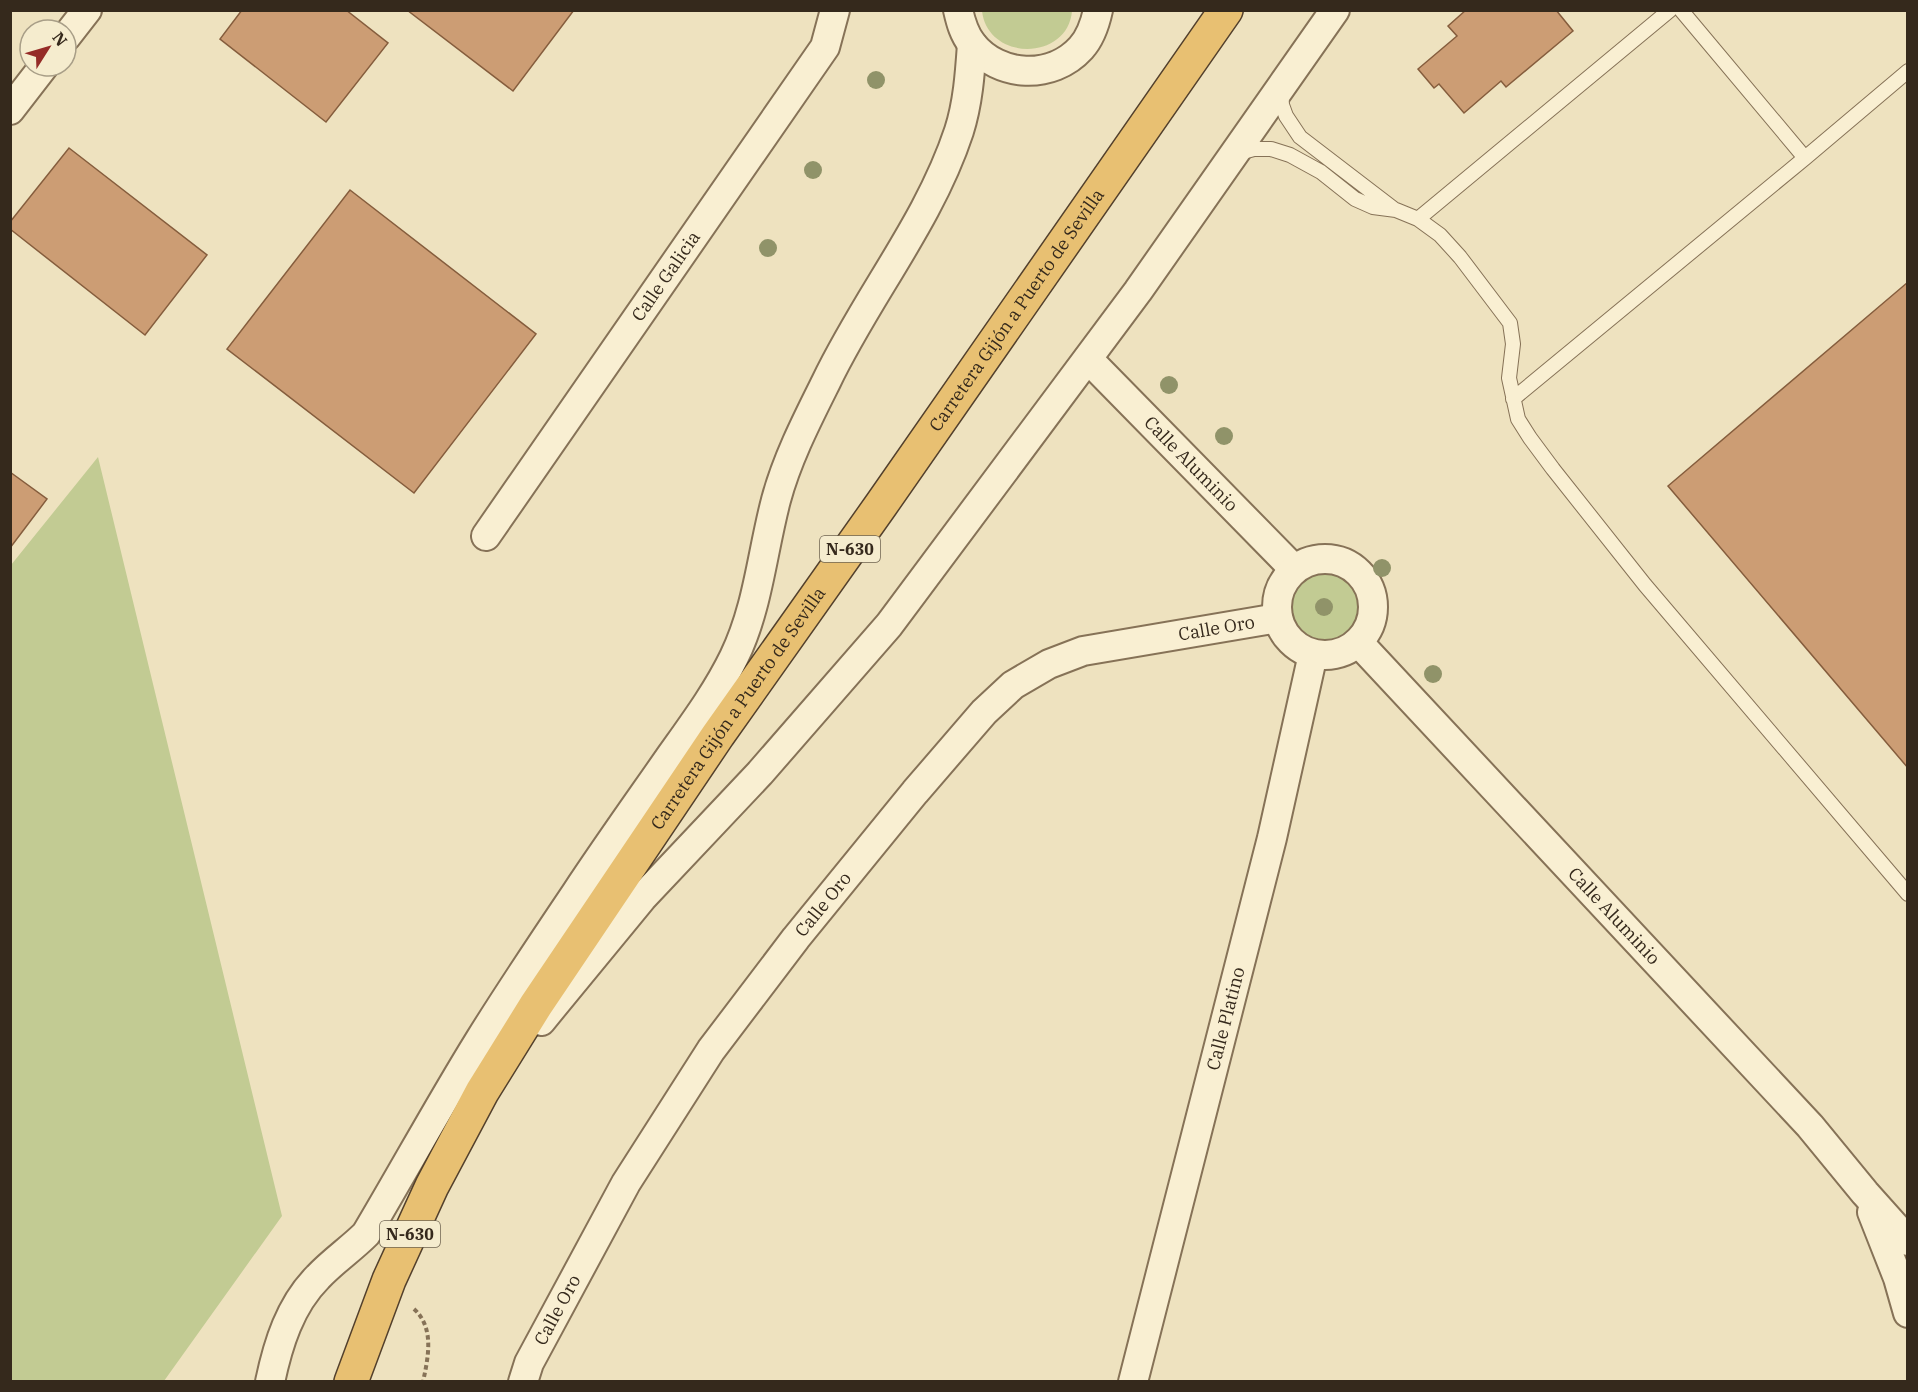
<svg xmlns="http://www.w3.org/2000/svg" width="1918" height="1392" font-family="'IBM Plex Serif',serif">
<rect width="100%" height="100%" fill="#eee2bf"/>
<path fill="#c2cb93" d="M982,11V10L1072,11C1068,61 988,62 982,11Z
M98,457L282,1216L164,1381H11V565Z
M1277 607a48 48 0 1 1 96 0a48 48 0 1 1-96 0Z"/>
<path fill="#cc9d74" stroke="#855d3d" stroke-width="1.5" d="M242,10H346L388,43L326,122L220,39Z
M407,10H574L513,91Z
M1466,10H1556L1573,31L1506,87L1501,81L1464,113L1439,84L1434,88L1418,69L1457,36L1448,26Z
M69,148L207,255L145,335L10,229V222Z
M350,190L536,334L414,493L227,349Z
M1908,282V768L1668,486Z
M10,472L47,499L10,548Z"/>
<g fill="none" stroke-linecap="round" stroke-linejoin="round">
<defs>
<path id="service" d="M1681,10L1805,158
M1281,91L1282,105L1286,116L1300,137L1394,209
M1239,153L1254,149H1271L1290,155L1321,172L1355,199L1373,207L1396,210L1418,219L1440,235L1460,257L1510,323L1513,344L1509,378L1518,419L1530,438L1553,469L1645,585L1908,894
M1418,219L1670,10
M1513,399L1805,158L1908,71"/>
<g id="minor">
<path d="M958,10C961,23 964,34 972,44C999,78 1052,80 1081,48C1091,37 1095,24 1098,10"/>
<path d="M66,37L87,10"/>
<path d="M10,110L44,66"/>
<path id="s1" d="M1088,359L1294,569"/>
<path id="s2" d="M486,536L825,47L835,10"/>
<circle cx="1325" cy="607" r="48"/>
<path id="s3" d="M1358,642L1810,1126L1865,1193L1908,1241"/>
<path d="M541,1021L642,898L760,773L889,625L1138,291L1335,10"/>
<path d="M1872,1212L1898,1278L1908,1313"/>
<path d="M270,1382C278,1344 290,1305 318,1277C333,1261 351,1249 366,1234C404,1170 440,1104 479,1041C510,991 543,942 576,893C607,846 640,800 672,754C694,723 717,692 734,657C758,608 762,553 776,500C787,459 807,420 826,382C867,296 929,222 959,131C968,103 970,73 972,44"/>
<path id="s4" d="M523,1382L529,1363L626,1183L711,1050L796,938L915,792L984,712L1013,685L1049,664L1083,651L1278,618"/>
<path id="s5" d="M1133,1382L1272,838L1313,654"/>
</g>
<g id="trunk">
<path id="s6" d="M351,1382L389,1280L432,1186L482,1092L536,1005L718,735L881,505L1226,10"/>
</g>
</defs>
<use href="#service" stroke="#867257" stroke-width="16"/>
<use href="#minor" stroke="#867257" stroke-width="32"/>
<use href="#trunk" stroke="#53402c" stroke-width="36"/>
<path stroke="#867257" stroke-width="4" stroke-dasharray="4.5 3" stroke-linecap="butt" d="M414,1309C435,1328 428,1358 423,1382"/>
<use href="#service" stroke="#f9efd2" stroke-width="14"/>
<use href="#minor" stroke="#f9efd2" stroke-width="28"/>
<use href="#trunk" stroke="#e8c072" stroke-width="33"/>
</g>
<g fill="#909369">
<circle cx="876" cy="80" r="9"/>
<circle cx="813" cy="170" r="9"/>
<circle cx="768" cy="248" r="9"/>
<circle cx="1169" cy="385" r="9"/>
<circle cx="1224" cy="436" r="9"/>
<circle cx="1382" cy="568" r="9"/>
<circle cx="1324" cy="607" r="9"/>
<circle cx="1433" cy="674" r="9"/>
</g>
<g text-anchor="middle" stroke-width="4.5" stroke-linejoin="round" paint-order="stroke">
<g fill="#f5ecce" stroke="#6f6451" stroke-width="1.5">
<rect x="820" y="536" width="60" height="26" rx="4.5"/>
<rect x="380" y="1221" width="60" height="26" rx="4.5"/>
</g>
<g font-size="16" font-weight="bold" fill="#35291c">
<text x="850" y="555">N-630</text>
<text x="410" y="1240">N-630</text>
</g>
<g font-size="18" fill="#35291c" stroke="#f5ecce">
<text dy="6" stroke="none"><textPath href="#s2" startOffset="316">Calle Galicia</textPath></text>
<text dy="6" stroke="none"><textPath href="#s6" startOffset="1266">Carretera Gijón a Puerto de Sevilla</textPath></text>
<text dy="6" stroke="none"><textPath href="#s1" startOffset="147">Calle Aluminio</textPath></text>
<text dy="6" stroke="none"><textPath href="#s4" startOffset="1070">Calle Oro</textPath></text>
<text dy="6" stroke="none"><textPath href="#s6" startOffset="780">Carretera Gijón a Puerto de Sevilla</textPath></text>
<text dy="6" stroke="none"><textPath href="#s4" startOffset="566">Calle Oro</textPath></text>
<text dy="6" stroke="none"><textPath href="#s3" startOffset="375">Calle Aluminio</textPath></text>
<text dy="6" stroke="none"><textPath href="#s5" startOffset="375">Calle Platino</textPath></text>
<text dy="6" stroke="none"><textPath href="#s4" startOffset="80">Calle Oro</textPath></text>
</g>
</g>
<rect width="1918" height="1392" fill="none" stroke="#35291c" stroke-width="24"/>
<g transform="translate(48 48) rotate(53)"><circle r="28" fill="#f5ecce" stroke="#a89e87" stroke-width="1.5"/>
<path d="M0-4.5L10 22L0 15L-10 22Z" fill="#952b27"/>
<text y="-9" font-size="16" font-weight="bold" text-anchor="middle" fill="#35291c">N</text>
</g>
</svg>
